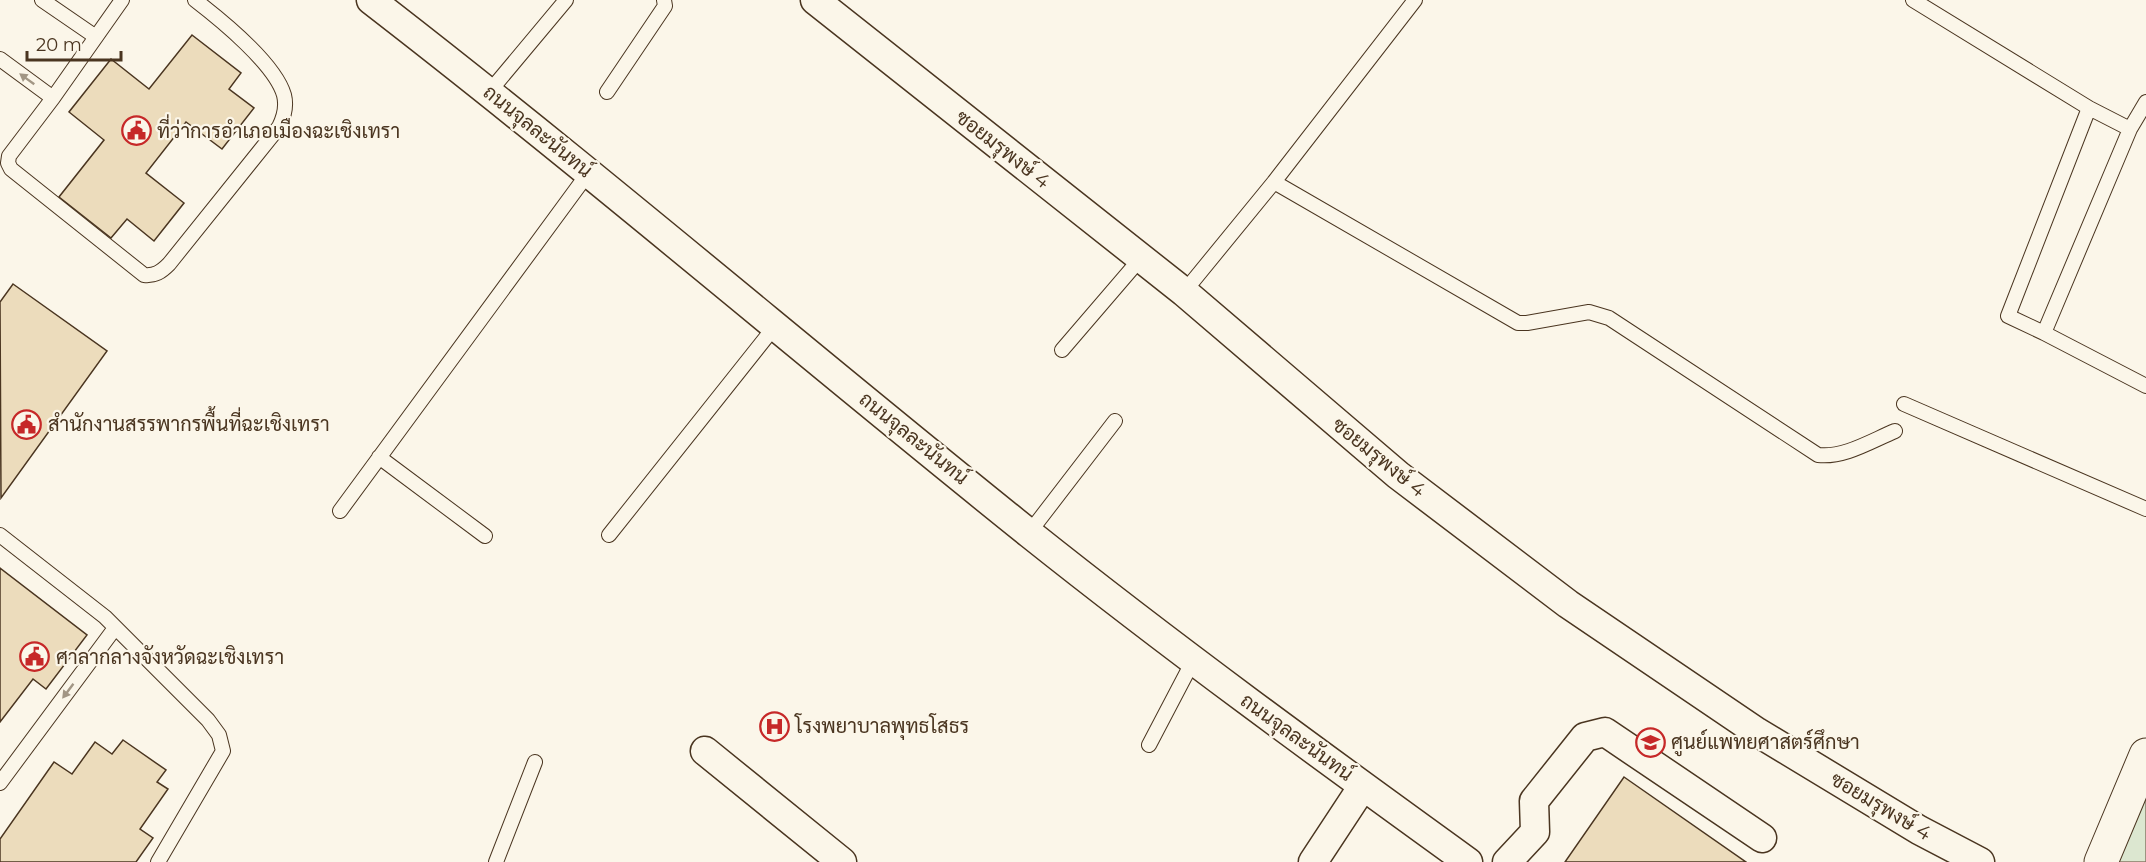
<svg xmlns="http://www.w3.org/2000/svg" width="2146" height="862" font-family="Montserrat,Sarabun,sans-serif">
<rect width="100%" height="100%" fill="#fbf6e9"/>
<path fill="#dce7d0" stroke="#887966" stroke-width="1.5" d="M2146,782V862H2114Z"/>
<path fill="#ecdcbc" stroke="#4a3520" stroke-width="1.5" d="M192,35L241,73L229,89L254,108L222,149L186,122L146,173L184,203L154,241L127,219L111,238L59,197L104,140L69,112L111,59L149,89Z
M13,284L107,351L1,498L0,302Z
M0,568L87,635L46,689L33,679L0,722Z
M123,740L166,770L157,782L168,789L140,829L153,838L136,862H0V839L54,762L72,774L95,742L112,754Z
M1624,777L1746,862H1565Z"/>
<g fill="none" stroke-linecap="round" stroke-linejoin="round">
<defs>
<path id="service" d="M42,0L96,37
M122,0L53,98L9,156L8,163L11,169L144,275C155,276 161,272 169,264L279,127C284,117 287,107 284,95C275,64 221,20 195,0
M1913,0L2089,108L2130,129L2146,102
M0,59L53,98
M490,91L566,0
M607,92L665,6L664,0
M2130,129L2044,333L2146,386
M1274,182L1518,323H1527L1589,312L1609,318L1818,455C1844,458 1871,441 1895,431
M1184,292L1274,182L1415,0
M2044,333L2008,316L2089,108
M1062,350L1141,258
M1904,404L2146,509
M379,457L485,536
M340,511L589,172
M1029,533L1115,421
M0,535L105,617L208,720L219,735L223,751L158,862
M609,535L776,325
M1149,745L1193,661
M0,783L115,628
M496,862L535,762"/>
<path id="minor" d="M371,0C595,173 809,357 1030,534C1173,648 1320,755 1468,862
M815,0L1184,292L1398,475L1568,604L1757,732L1919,830L1980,862
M705,751L842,862
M1313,862L1363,786
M1507,862L1535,832L1534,801L1585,737L1605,732L1762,838"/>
<path id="secondary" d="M2101,862L2146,755"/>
</defs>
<use href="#service" stroke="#4a3520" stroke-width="16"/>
<use href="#minor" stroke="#4a3520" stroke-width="31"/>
<use href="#secondary" stroke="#4a3520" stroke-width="35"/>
<use href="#service" stroke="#fbf6e9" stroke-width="14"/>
<use href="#minor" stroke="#fbf6e9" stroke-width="28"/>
<use href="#secondary" stroke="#fbf6e9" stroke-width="33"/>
</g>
<defs><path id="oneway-solid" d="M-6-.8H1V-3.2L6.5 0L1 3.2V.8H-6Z" transform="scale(1.5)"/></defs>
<g fill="#a29684">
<use href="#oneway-solid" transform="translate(27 79) rotate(-144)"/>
<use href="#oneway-solid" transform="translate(68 691) rotate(127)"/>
</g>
<defs>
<symbol id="civic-ring" viewBox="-11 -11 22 22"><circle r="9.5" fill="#fbf6e9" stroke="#c62828" stroke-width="1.5"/><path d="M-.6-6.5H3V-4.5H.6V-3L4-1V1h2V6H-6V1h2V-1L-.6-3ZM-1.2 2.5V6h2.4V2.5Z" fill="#c62828"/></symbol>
<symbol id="hospital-ring" viewBox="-11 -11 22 22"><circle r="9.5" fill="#fbf6e9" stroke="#c62828" stroke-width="1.5"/><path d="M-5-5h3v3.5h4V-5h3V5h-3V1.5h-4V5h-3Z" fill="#c62828"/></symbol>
<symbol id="university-ring" viewBox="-11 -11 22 22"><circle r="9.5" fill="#fbf6e9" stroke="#c62828" stroke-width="1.5"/><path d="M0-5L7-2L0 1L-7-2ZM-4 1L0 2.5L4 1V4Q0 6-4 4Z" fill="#c62828"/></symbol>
</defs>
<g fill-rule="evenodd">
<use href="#civic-ring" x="120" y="114" width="33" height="33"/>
<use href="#civic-ring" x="10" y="408" width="33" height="33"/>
<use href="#civic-ring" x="18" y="640" width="33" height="33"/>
<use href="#hospital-ring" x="758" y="710" width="33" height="33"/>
<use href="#university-ring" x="1634" y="726" width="33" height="33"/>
</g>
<g text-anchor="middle" stroke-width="4.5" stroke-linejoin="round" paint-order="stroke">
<g font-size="20" fill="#4a3520" stroke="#fbf6e9" text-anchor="start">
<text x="157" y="138">ที่ว่าการอำเภอเมืองฉะเชิงเทรา</text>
<text x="48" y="431">สำนักงานสรรพากรพื้นที่ฉะเชิงเทรา</text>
<text x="56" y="664">ศาลากลางจังหวัดฉะเชิงเทรา</text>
<text x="795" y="733">โรงพยาบาลพุทธโสธร</text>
<text x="1671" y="749">ศูนย์แพทยศาสตร์ศึกษา</text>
</g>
<g font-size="20" fill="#4a3520" stroke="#fbf6e9">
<text transform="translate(538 131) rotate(39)" y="7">ถนนจุลละนันทน์</text>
<text transform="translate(1003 149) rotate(38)" y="7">ซอยมรุพงษ์ 4</text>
<text transform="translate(914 438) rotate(39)" y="7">ถนนจุลละนันทน์</text>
<text transform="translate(1379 457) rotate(39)" y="7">ซอยมรุพงษ์ 4</text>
<text transform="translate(1297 737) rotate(36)" y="7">ถนนจุลละนันทน์</text>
<text transform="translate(1881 806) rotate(31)" y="7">ซอยมรุพงษ์ 4</text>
</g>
</g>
<path d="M27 51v9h94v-9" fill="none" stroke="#4a3520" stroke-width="3"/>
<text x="36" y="51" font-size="18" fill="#4a3520" stroke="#fbf6e9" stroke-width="4.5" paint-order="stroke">20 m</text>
</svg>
